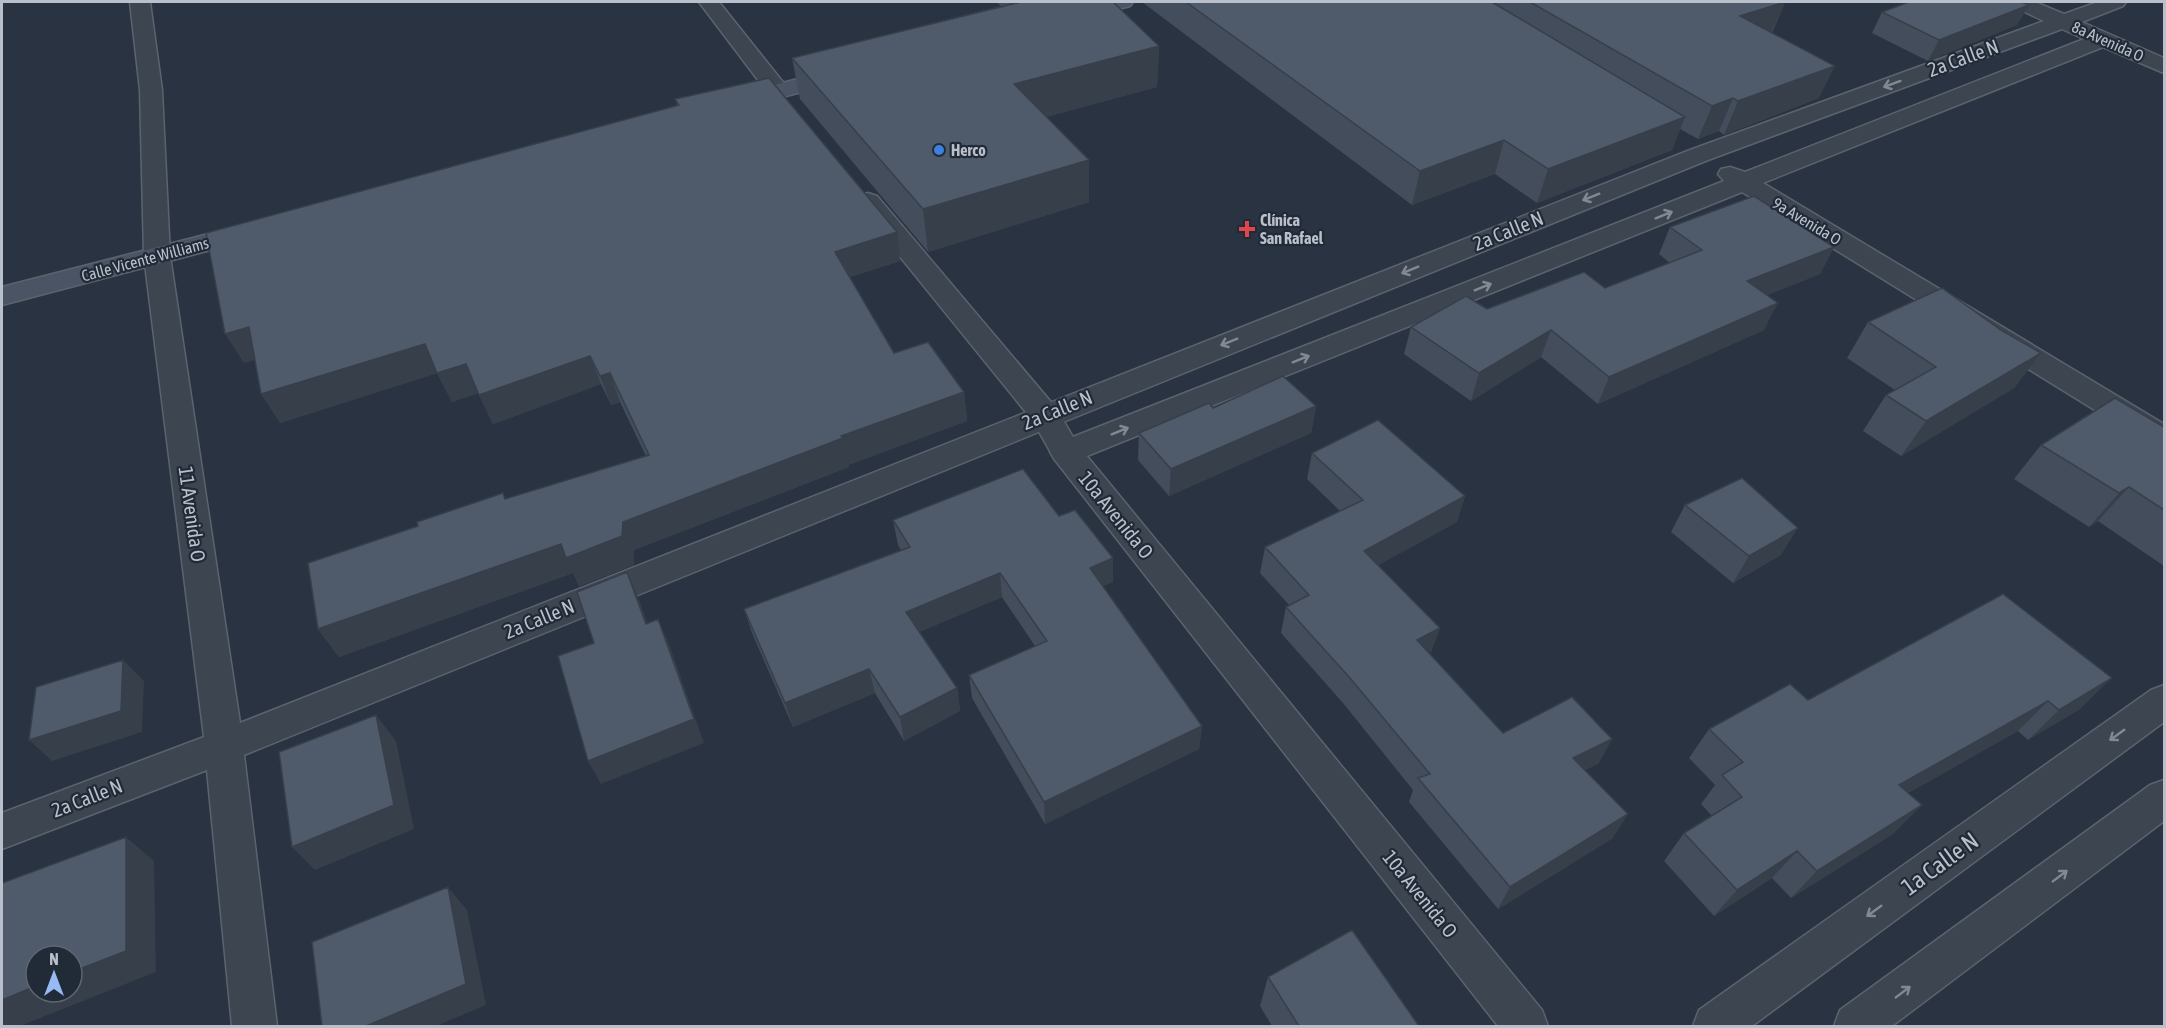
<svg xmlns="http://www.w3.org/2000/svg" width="2166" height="1028" font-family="'Asap Condensed',sans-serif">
<rect width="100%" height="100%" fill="#293341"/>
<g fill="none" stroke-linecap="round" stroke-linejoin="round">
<defs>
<path id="minor" d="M130,2H150L162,90L170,256L240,723L1690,150L2044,21L2012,6L2009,2H2035L2064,14L2098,2H2126L2123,6L2082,22L2164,58V73L2103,47L1763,183L2164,424V449L2153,446L1742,192L1077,460L1066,463L1055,460L1050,452L1055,444L1724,181L1718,174L1721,169L1730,167L1745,172L2084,39L2062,29L1708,160L244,755L277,1026H232L207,770L2,849V813L204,737L144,256L140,90Z
M699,2H719L786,86L789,91L786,96L778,98L770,96Z
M2164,685V722L1752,1026H1693L1699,1010L2151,690Z
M2164,780V821L1892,1026H1834L1840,1010L2150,785Z"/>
<path id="tertiary" d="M868,193L877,196L1056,408L1077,444L1542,1010L1548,1026H1498L1055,460L1033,421L859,206L855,201L859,196Z"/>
<path id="secondary" d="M1100,2H1133L1130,6L1073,21L1066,19L1062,15L1066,11Z
M840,68L848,70L851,75L848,80L736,109L728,107L724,102L728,97Z
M251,223L260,225L264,231L260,237L2,305V287Z"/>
</defs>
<use href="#minor" stroke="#5b636e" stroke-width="3"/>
<use href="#tertiary" stroke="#5b636e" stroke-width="3"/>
<use href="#secondary" stroke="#5b636e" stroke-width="3"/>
<use href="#minor" fill="#3d4551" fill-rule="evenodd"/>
<use href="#tertiary" fill="#3d4551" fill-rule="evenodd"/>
<use href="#secondary" fill="#4b5464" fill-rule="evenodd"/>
</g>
<path fill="#444d5b" d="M996,2H1113L1159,46L1157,87L1046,117L1089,202L928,252L800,99L792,58L1001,6Z
M1142,2H1785L1772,33L1819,98L1724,135L1719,131L1698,139L1680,129L1672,150L1537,203L1495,174L1412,205Z
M2029,5L2017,25L1928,61L1872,33L1882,12Z
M675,99L900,261L850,277L894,353L964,392L967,421L848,465L849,467L634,550V565L579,586L573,573L339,657L318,629L506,499L646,456L620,402L611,405L601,384L493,424L478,393L452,402L437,373L280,423L255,359L244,363L677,105Z
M1670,227L1834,247L1820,274L1767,295L1764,330L1598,404L1541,357L1471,401L1404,354L1411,327L1487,309L1605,288L1670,263L1659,254Z
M1868,322L2001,330L2041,353L2014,388L1901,456L1863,431L1886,395L1895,390L1847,358Z
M1316,406L1311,433L1169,496L1138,460L1139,433L1213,408Z
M2164,427V566L2098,521L2089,527L2014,479L2041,445Z
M1312,453L1465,496L1457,522L1378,565L1440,628L1430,654L1503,733L1612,739L1598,764L1585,770L1613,838L1498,909L1409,802L1413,790L1343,703L1281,633L1286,607L1289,605L1260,573L1265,547L1340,511L1307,479Z
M1685,505L1781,555L1733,583L1671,532Z
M1059,516L1113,582L1103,586L1202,726L1199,749L1045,824L972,698L969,675L1035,646L1002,597L919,632L957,688L960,711L904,741L875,693L793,727L752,633L744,609L901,550L898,545L893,520Z
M2003,594L2080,709L2028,740L2018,731L1908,793L1893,834L1791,898L1772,878L1714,916L1664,861L1684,833L1712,816L1701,804L1715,785L1689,758L1709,729L1808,700Z
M1268,977L1419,1026H1272L1260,1006Z"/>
<path fill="#373f4a" d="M1785,2L1771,33L1740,16Z
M2029,5L2017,25L1928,61L1939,40Z
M1159,46L1157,87L1016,125L1014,84Z
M1835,66L1819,98L1724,135L1738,101Z
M1733,98L1719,131L1698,139L1712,106Z
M1685,117L1672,150L1537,203L1548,169Z
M1504,140L1495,174L1412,205L1420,171Z
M1089,160V202L928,252L923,209Z
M897,232L900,261L840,280L835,252Z
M1834,247L1820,274L1734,309L1747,281Z
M1778,303L1764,330L1598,404L1609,377Z
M249,327L267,356L244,363L225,334Z
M1551,330L1541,357L1471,401L1479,373Z
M425,344L466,364L480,392L452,402L437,373H438L280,423L261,394Z
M2041,353L2014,388L1901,456L1926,421Z
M590,356L601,384L493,424L479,395Z
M610,373L620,402L611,405L600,376Z
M964,392L967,421L848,465L849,467L634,550V565L579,586L573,573L339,657L318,629L561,544L623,522L841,436Z
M1316,406L1311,433L1169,496L1171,469Z
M2129,487L2098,521L2089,527L2119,493Z
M1465,496L1457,522L1357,577L1364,551Z
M1798,528L1781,555L1733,583L1749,556Z
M1113,558V582L1090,592V568Z
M627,572L638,597L657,649L646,624Z
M1000,573L1002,597L910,636L906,612Z
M658,619L669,644L704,743L601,784L588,761Z
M1440,628L1431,653L1409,665L1417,640Z
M123,660L144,681L142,732L52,761L29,740Z
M869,669L875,693L793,727L785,703Z
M2112,678L2080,709L2028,740L2059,710Z
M957,688L960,711L904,741L900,717Z
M2048,701L2018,731L1872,813L1899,785Z
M376,715L396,741L414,829L315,870L292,847Z
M1202,726L1199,749L1045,824L1044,802Z
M1612,739L1598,764L1560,782L1573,758Z
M1922,805L1893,834L1791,898L1817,871Z
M1628,814L1613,838L1498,909L1510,887Z
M126,837L154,861L156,972L20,1026H2V1000L36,986V992H72V972Z
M1797,851L1772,878L1714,916L1737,890Z
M448,887L467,910L486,1005L436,1026H366Z"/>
<path fill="#4f5a6a" stroke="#373f4a" stroke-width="1.5" d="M1009,2H1021L1011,4Z
M1021,2H1113L1159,46L1014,84L1089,160L923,209L792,58Z
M1186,2H1492L1685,117L1548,169L1504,140L1420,171Z
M1530,2H1785L1740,16L1835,66L1738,101L1733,98L1712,106Z
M1909,2H2021L2029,5L1939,40L1882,12Z
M769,78L897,232L835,252L894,353L928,342L964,392L841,436L843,438L623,522L622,536L566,558L561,544L318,629L308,563L418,526L417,522L503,493L505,499L649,455L610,373L600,376L590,356L479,395L466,364L437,373L425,344L261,394L249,327L225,334L206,233L679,105L675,99Z
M1754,196L1834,247L1747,281L1778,303L1609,377L1551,330L1479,373L1411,327L1466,296L1487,309L1584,272L1605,288L1702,250L1670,227Z
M1942,288L2001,330L2041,353L1926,421L1886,395L1936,367L1868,322Z
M1283,376L1316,406L1171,469L1139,433L1209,403L1213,408Z
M2115,398L2164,427V510L2129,487L2119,493L2041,445Z
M1378,420L1465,496L1364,551L1440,628L1417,640L1503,733L1572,697L1612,739L1573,758L1628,814L1510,887L1418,778L1430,774L1350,678L1286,607L1309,595L1265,547L1363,500L1312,453Z
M1023,469L1059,516L1075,510L1113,558L1090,568L1202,726L1044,802L969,675L1047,641L1000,573L906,612L957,688L900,717L869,669L785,703L744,609L910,547L893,520Z
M1742,478L1798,528L1749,556L1685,505Z
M627,572L646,624L658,619L694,719L588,761L558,656L594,643L577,592Z
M2003,594L2112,678L2059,710L2048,701L1899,785L1922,805L1817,871L1797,851L1737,890L1684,833L1742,797L1722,775L1743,762L1709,729L1790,684L1808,700Z
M123,660L121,711L29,740L36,687Z
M376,715L394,805L292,847L279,752Z
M126,837V951L72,972V956H36V986L2,1000V883Z
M448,887L466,984L366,1026H322L312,942Z
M1352,930L1419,1026H1299L1268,977Z"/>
<defs><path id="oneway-shaft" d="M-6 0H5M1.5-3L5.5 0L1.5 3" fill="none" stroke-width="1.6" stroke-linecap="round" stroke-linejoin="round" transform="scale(1.5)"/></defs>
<g stroke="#828994">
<use href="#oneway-shaft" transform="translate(1892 84) rotate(160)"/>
<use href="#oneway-shaft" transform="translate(1591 197) rotate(158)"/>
<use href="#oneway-shaft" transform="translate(1664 215) rotate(-22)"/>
<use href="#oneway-shaft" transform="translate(1410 270) rotate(158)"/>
<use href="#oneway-shaft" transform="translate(1483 287) rotate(-22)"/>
<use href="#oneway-shaft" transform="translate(1229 342) rotate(158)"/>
<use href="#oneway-shaft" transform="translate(1301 359) rotate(-22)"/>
<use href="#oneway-shaft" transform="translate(1120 431) rotate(-22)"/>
<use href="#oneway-shaft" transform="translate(2117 735) rotate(144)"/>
<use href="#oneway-shaft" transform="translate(2060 876) rotate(-37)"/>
<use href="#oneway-shaft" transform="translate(1874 911) rotate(144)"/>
<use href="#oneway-shaft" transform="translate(1903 992) rotate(-37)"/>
</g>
<circle fill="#3f7fe0" stroke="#212a37" stroke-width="2" cx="939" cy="150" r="6"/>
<path fill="#e0444e" stroke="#212a37" stroke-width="2" d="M1244 220h6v6h6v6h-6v6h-6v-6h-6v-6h6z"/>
<g text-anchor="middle" stroke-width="4.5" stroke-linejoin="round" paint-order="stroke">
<g font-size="16" fill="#bac0cb" stroke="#212a37">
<text transform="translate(2108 41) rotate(24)" y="6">8a Avenida O</text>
<text transform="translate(1807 221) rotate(31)" y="6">9a Avenida O</text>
<text transform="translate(145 259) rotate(-15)" y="6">Calle Vicente Williams</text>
</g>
<g font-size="16" font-weight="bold" fill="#bac0cb" stroke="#212a37" text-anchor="start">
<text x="951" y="156">Herco</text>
<text x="1260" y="226">Clínica<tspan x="1260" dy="18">San Rafael</tspan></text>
</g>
<g font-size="20" fill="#bac0cb" stroke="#212a37">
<text transform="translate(1963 58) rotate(-20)" y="7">2a Calle N</text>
<text transform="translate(1508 231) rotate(-22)" y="7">2a Calle N</text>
<text transform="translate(1057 410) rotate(-22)" y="7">2a Calle N</text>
<text transform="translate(192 514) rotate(82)" y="7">11 Avenida O</text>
<text transform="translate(1116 515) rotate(51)" y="7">10a Avenida O</text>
<text transform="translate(539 619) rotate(-22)" y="7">2a Calle N</text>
<text transform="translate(87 798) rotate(-21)" y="7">2a Calle N</text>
<text transform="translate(1420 894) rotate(51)" y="7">10a Avenida O</text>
</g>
<g font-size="24" fill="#bac0cb" stroke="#212a37">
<text transform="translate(1940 864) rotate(-36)" y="8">1a Calle N</text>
</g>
</g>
<rect width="2166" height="1028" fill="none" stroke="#bac0cb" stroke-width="6"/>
<g transform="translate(54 974)"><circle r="28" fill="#212a37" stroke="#5e6672" stroke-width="1.5"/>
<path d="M0-4.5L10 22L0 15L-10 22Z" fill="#98baf2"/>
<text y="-9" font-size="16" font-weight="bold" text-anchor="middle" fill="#bac0cb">N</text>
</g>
</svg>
